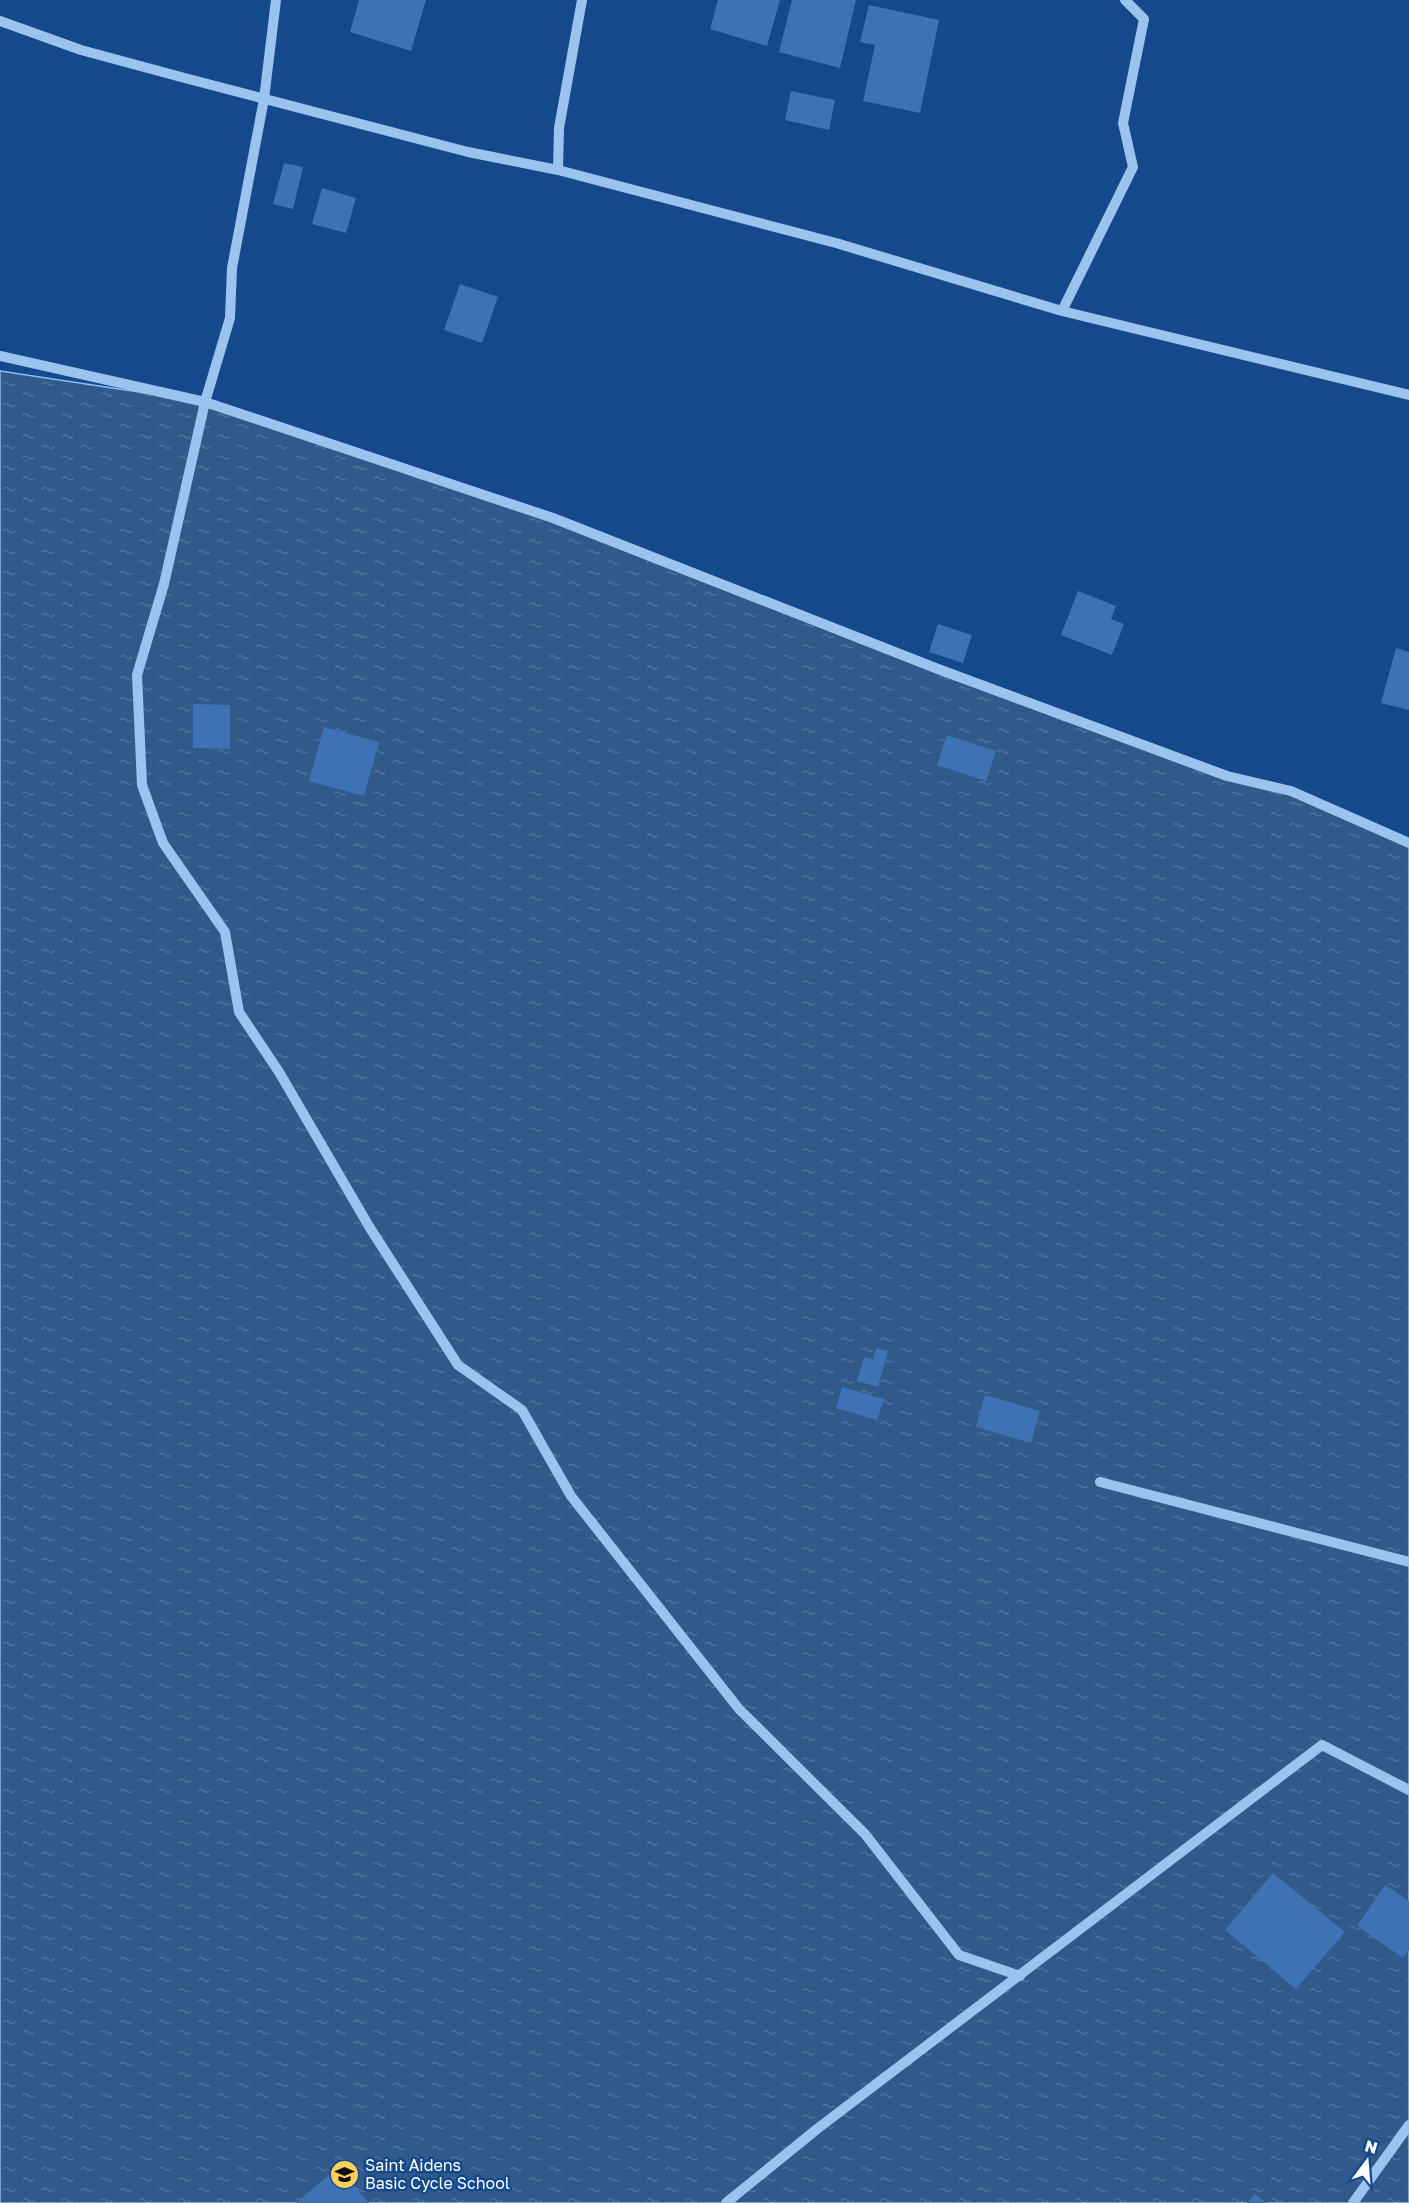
<svg xmlns="http://www.w3.org/2000/svg" width="1409" height="2203" font-family="'Golos Text',sans-serif">
<defs>
<pattern id="water-ripples" width="26" height="14" patternUnits="userSpaceOnUse" patternTransform="scale(1.5)"><rect width="26" height="14" fill="#31598a"/><path d="M2 4q2-2 4 0t4 0M15 11q2-2 4 0t4 0" fill="none" stroke="#50729c"/></pattern>
</defs>
<rect width="100%" height="100%" fill="#14498c"/>
<path fill="url(#water-ripples)" stroke="#8ebdf3" stroke-width="1.5" d="M0,371L205,402L553,518L1227,776L1291,791L1409,843V2203H0Z"/>
<path fill="#3d72b5" d="M359,0H426L411,51L350,32Z
M718,0H780L767,46L710,29Z
M792,0H856L840,68L779,52Z
M869,5L939,20L920,113L863,101L875,45L860,42Z
M791,91L835,100L829,130L785,120Z
M284,163L303,167L293,209L273,204Z
M322,188L356,198L346,233L312,224Z
M460,284L498,297L482,343L444,330Z
M1078,591L1116,606L1111,619L1124,624L1112,655L1061,635Z
M938,624L972,635L963,663L929,652Z
M1396,648L1409,652V710L1381,703Z
M193,704L230,705V749L193,748Z
M324,727L379,742L364,796L309,781Z
M947,735L996,751L986,781L937,765Z
M876,1348L888,1351L878,1387L857,1381L864,1357L873,1359Z
M842,1387L884,1399L877,1420L836,1408Z
M985,1395L1040,1411L1031,1443L976,1427Z
M1273,1873L1345,1932L1296,1989L1225,1930Z
M1385,1885L1409,1901V1950L1403,1958L1357,1926Z
M338,2167L369,2203H296Z
M1255,2194L1267,2203H1247Z"/>
<g fill="none" stroke-linecap="round" stroke-linejoin="round">
<path stroke="#9cc3f0" stroke-width="10" d="M276,0L264,99L232,268L230,318L205,402L164,584L137,675L142,785L163,843L225,932L239,1012L279,1072L370,1228L458,1365L522,1410L571,1496L739,1709L865,1834L959,1955L1020,1976
M0,21L81,50L181,77L468,152L558,170L836,243L1062,311L1409,395
M558,170L559,128L582,0
M1062,311L1133,167L1123,123L1144,19L1125,0
M0,356L205,402L553,518L938,669L1227,776L1291,791L1409,843
M1100,1482L1409,1562
M726,2203L817,2129L1322,1745L1409,1790
M1353,2203L1409,2125"/>
</g>
<defs>
<symbol id="school-disc" viewBox="-11 -11 22 22"><circle r="9.5" fill="#ffcf5b" stroke="#14498c"/><path d="M0-5L7-2L0 1L-7-2ZM-4 1L0 2.5L4 1V4Q0 6-4 4Z" fill="#111"/></symbol>
</defs>
<g fill-rule="evenodd">
<use href="#school-disc" x="328" y="2158" width="33" height="33"/>
</g>
<g text-anchor="middle" stroke-width="5" stroke-linejoin="round" paint-order="stroke">
<g font-size="16" fill="#fff" stroke="#14498c" text-anchor="start">
<text x="365" y="2171">Saint Aidens<tspan x="365" dy="18">Basic Cycle School</tspan></text>
</g>
</g>
<g transform="translate(1367 2161) rotate(16)" stroke="#14498c" stroke-width="4.5" paint-order="stroke">
<path d="M0-4.5L10 22L0 15L-10 22Z" fill="#ffffff"/>
<text y="-9" font-size="16" font-weight="bold" text-anchor="middle" fill="#ffffff">N</text>
</g>
</svg>
